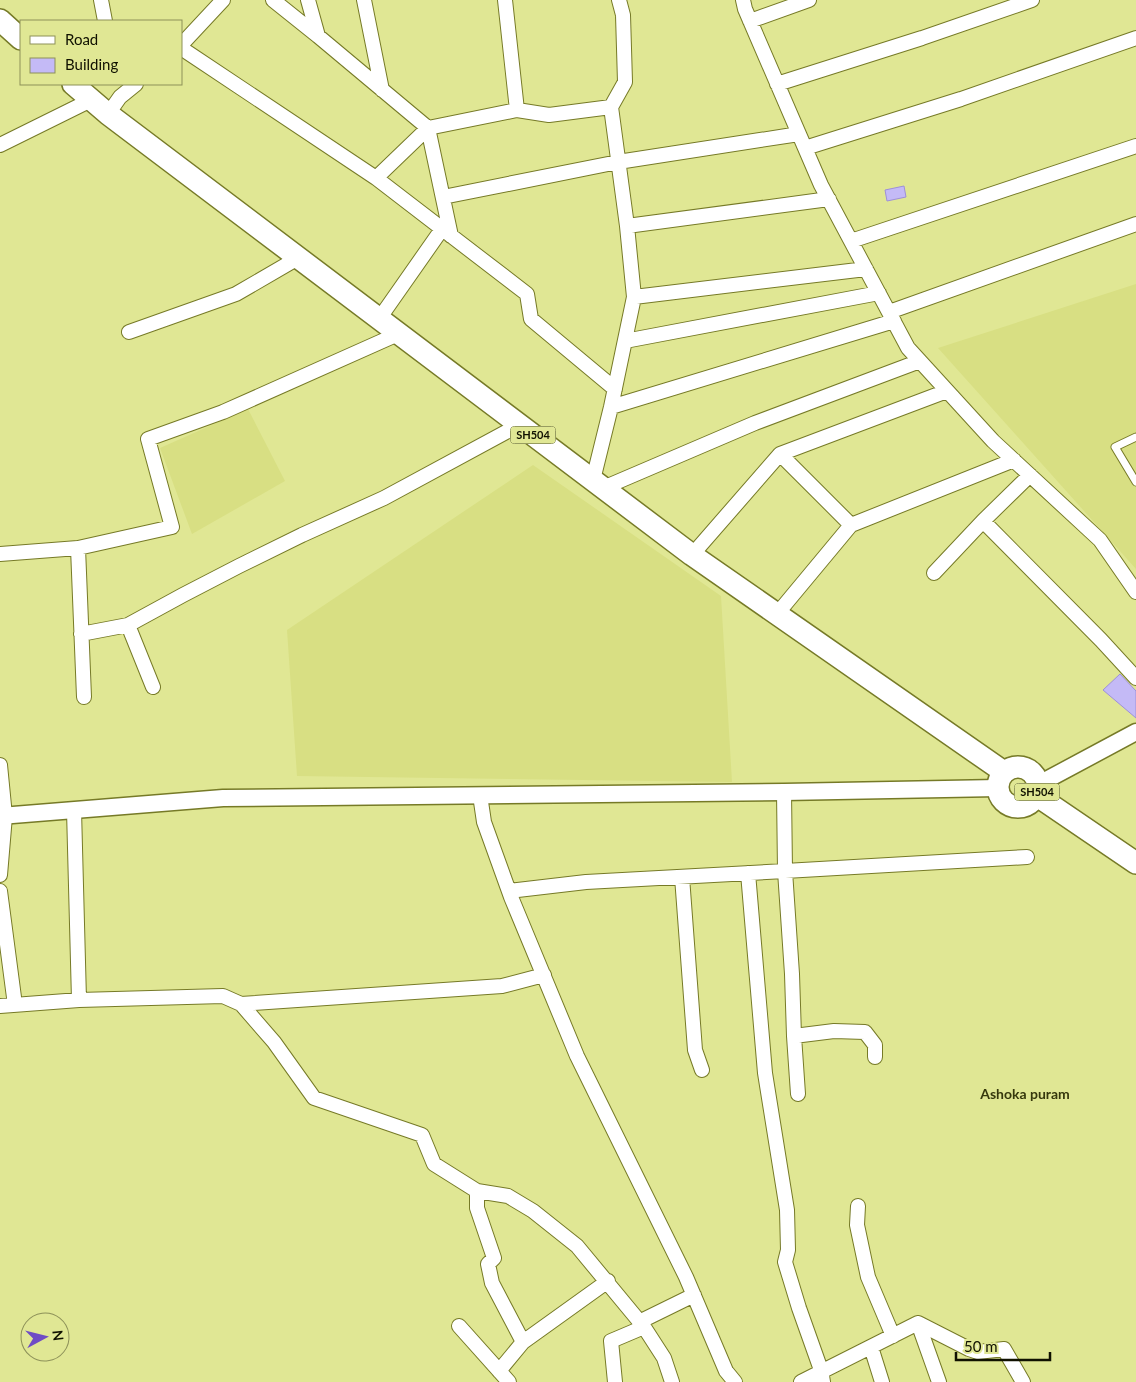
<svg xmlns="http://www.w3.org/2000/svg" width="1136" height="1382" font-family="Lato,sans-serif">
<rect width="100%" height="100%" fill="#e0e794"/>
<path fill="#d8df83" d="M1136,284V569L938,348Z
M248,409L285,481L192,534L160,448Z
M533,465L721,596L732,782L297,776L287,630Z"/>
<path fill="#c4baf6" stroke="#9e90d9" d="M904,186L906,197L887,201L885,190Z
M1120,674L1136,691V718L1103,690Z"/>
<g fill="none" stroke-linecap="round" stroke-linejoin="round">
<defs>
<path id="service" d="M1136,437L1115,447L1136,482"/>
<path id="minor" d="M101,0L105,21
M273,0L318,36
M308,0L318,36L428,128L451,236
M364,0L382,90
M505,0L517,110
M743,0L745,9L821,185L908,348L993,441L1100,540L1136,592
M750,21L809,0
M181,45L223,0
M181,48L376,178L527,294L531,319L615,389
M777,84L922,38L1032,0
M611,107L625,82L623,15L619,0
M108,114L120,97L136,84
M0,145L91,100
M805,148L961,99L1136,38
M376,178L428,128L517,110L549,115L611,107L627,226L829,199
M443,197L618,162L799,134
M627,226L634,297L866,269
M851,241L1136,146
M889,312L1136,224
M379,319L442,229
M129,332L236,294L298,258
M625,341L879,293
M611,407L894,321
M780,454L947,391
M1030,475L983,521L1101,640L1136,678
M593,480L611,407L634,297
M603,488L755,423L920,361
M78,548L172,527L148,439L223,412L398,334
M0,554L78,548L84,697
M692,555L780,454L851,525L1014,460
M934,573L983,521
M777,614L851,525
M128,625L183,595L239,566L302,535L384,498L519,425
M81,634L128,625L153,687
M0,765L5,816L0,875
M480,795L484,822L511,897L577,1056L686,1277L726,1371L735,1382
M74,810L79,1000
M748,873L765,1073L787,1210L788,1250L785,1262L799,1308L821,1370L823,1382
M682,877L695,1050L702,1070
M0,891L15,1005
M509,891L586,882L785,871L784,792
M0,1006L79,1000L223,996L241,1004
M794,1036L798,1094
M875,1057V1045L865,1032L834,1031L794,1036L792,974L785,871L1027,857
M477,1191L508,1196L533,1211L577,1246L644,1327L664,1358L672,1382
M858,1206L857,1225L868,1277L893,1336
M639,1322L694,1295
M918,1323L939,1382
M459,1326L509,1382
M523,1342L608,1281
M871,1347L882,1382
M499,1371L523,1342L492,1283L488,1264L494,1258L477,1208V1191L434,1164L422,1135L314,1098L274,1042L241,1004L502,986L544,975
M615,1382L611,1341L644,1327
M801,1382L918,1323L969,1349L978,1352L1004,1349L1023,1382"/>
<path id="tertiary" d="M1037,785L1136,732
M0,816L223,798L784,792L998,788"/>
<path id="primary" d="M0,20L21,39
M73,84L108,114L692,555L1004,772
M998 787a20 20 0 1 1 40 0a20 20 0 1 1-40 0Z
M1036,795L1136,863"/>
</defs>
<use href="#service" stroke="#767a27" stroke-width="9"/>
<use href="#minor" stroke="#767a27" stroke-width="16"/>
<use href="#tertiary" stroke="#767a27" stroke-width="19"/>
<use href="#primary" stroke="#767a27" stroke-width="24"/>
<use href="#service" stroke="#fff" stroke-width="7"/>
<use href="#minor" stroke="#fff" stroke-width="14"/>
<use href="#tertiary" stroke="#fff" stroke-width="16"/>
<use href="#primary" stroke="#fff" stroke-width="21"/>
</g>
<g text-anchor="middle" stroke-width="4" stroke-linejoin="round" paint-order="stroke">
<g fill="#e0e794" stroke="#4e512c" stroke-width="1">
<rect x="510.5" y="426.5" width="45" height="17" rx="4"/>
<rect x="1014.5" y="783.5" width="45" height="17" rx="4"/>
</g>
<g font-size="11" font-weight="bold" fill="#101100">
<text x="533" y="439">SH504</text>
<text x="1037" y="796">SH504</text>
</g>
<g font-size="14" font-weight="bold" fill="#36380c" stroke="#e0e794">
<text x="1025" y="1099">Ashoka puram</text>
</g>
</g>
<rect x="20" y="20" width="162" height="65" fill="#e0e794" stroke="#8d9159"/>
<rect x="30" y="36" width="25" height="8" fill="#ffffff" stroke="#8d9159"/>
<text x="65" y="45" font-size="15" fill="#101100">Road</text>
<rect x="30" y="58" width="25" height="15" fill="#c4baf6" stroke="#8d9159"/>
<text x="65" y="70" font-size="15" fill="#101100">Building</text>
<g transform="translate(45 1337) rotate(83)"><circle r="24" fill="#e0e794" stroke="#8d9159"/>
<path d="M0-4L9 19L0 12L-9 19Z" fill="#6f4cc5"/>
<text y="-8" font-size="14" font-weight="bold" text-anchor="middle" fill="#101100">N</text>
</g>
<path d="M956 1352v8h94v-8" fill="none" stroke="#101100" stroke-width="2.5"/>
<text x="964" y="1352" font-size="15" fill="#101100" stroke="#e0e794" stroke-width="4" paint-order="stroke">50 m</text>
</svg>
